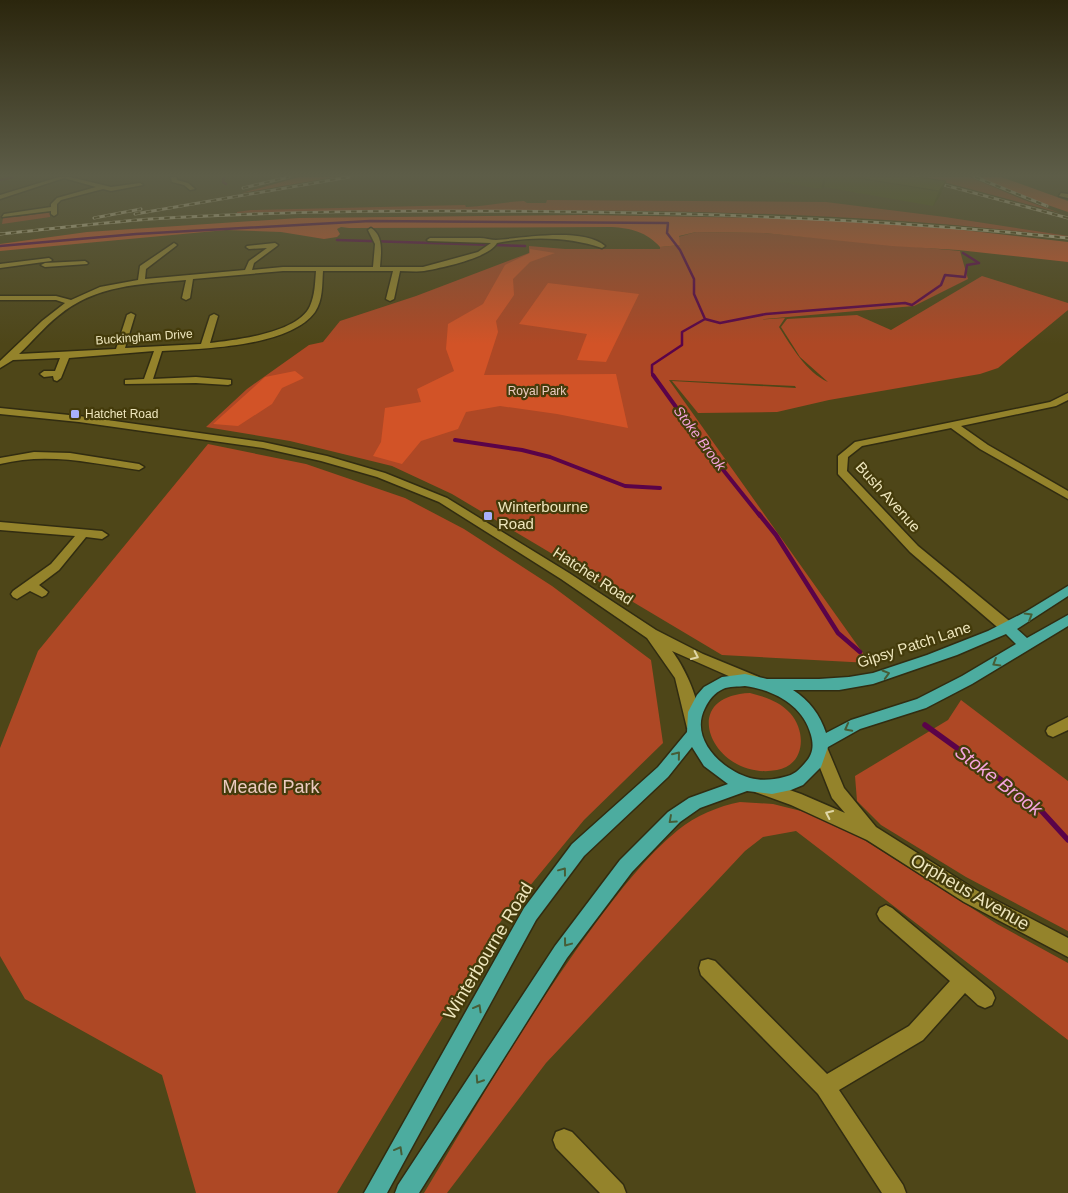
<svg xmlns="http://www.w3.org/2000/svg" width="1068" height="1193" font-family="Helvetica,sans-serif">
<rect width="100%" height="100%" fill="#4e4618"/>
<path fill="#ae4825" d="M925,177H970L1024,200L1060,213Z
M547,200L826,202L945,217L1068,236V237C793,203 514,210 237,213V212L251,210L465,205L466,207C486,206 504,202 524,201L527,203H546Z
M50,212V217L2,224L3,218L16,215V217Z
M696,232L764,233L960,251L968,279L914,306L754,320L785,318L779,327C792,347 806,372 828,382L800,357L781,327L787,319L857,315L891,330L982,276L1068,303V310L998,368L980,374L829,400L777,412L698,413L672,381L796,388L795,386L669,380L870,663L722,655L452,494L392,466L290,441L206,427L247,389L309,345L323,342L340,321L416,296L529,253V246L565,249H660V247L680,245L678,237Z
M208,444L306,464L405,498L464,529L552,586L651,660L663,743L584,820L501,921L337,1193H196L162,1075L25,999L0,956V748L38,651Z
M750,693C765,697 779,701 790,713C807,732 805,765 777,770C715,782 674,696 750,693Z
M961,700L1068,781V931L966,877L881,825L857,801L855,776L948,720Z
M740,802L773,804L809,813L850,831L997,924L1068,963V1040L796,831L763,837L745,851L546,1063L447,1193H424C479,1102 532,1009 595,924C620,891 646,856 678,830C695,816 719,806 740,802Z"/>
<path fill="#d25327" d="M299,177H335L242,193Z
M977,177H1001L1068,201V212L1016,194Z
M587,215L820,219L954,229L1068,242V262L958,250L892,246L764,233L696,232L679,236L680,245L660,247C647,232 630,228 612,227L349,228L341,227L337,229L340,234L337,237L324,239L281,232L226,230L0,251V244L87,232L299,218Z
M530,249L555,253L530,262L513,279L514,295L496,321L498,332L484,375L616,374L628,428L557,414L500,406L466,412L458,429L421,441L402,464L373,456L381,442L385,408L421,402L417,389L454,371L446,349L448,324L483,304L505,265L530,253Z
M548,283L639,294L606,362L577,360L587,334L519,324Z
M295,371L304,378L282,388L272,404L238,426L213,424L265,377Z"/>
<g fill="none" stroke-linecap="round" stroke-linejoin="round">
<path stroke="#5a0349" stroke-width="2.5" d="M224,177L223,182L226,184
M0,180L13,177
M337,240L525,246
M0,246L136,234L370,221L668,223L667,233L680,250L694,279V294L705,319L682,332V345L652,365V373L654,376
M705,319L720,323L766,314L905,303L912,305L941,285L945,275L965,277L967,265L979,263L963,253"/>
<path stroke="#5a0349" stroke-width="4" d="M653,375L704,446L760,516
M455,440L522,450L550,457L625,486L660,488"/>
<path stroke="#5a0349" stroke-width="4.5" d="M759,514L776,535L838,633L860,652"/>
<path stroke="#5a0349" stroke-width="5.5" d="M925,725L1036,805L1068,840"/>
<defs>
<path id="minor" d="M59,177H70L111,187L140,183L143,185L111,191L103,189L61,200L57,204V214L54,216L51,214V211L2,217L4,214L51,207V204L57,198L96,187L64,178L0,199V195Z
M171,177H176L177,180L188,183L195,189L190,190L184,185L172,182Z
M1061,193L1068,194V198L1059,196Z
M371,228C384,236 381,254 380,267H423L478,252L491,243L428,241L427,240L430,238C447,238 464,238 480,238C485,238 491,240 496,240C523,238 583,227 605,246L602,248C570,237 531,236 497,243C489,258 441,268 424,271C417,272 408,271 400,271L394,299L390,301L386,299L393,271H323C322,285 323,300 315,312C290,347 201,349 162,351L153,379L196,377L231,380V384L228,385L196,383L125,384V380L144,379L154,351L69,358L61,378L57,381L54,380L53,376L44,377L40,374L44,371H55L60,358L13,360L0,368V361L42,321L65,303L56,300H0V296H56L71,300L100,287L138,280L140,266L174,243L177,245L176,246L146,269L145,279L245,270L249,261L267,248L249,249L246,247L247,246L275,243L278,245L277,246L254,263L252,270L283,267H373L375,244L368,230ZM283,271H316C315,283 315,295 310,306C298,333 236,340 210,343L218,316L214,314L210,316L201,344L125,348L135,315L131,313L127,315L116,349L19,354C32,342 43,328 58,316C95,285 140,284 186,280L182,298L186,300L190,298L193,279Z
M49,258L52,260L51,261L0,268V264Z
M85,261L88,263L87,264L45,267L41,265L45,263Z
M1068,393V400L1056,406L961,426L988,445L1068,491V499L980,449L951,428L862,446L848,457L847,471L918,546L1013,624L1015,628L1013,632H1003L910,552L838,474V456L855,442L1050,402Z
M0,408L79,416L263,442L327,456L385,473L447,498L569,573L656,630L703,654L759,677L761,681L759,685L754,687L749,685L672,651C684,666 706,711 697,728L692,730L687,728L675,678L647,638L561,579L439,502L377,477L321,461L263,448L79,422L0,414Z
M34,452L70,453L139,464L144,467L139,470C92,463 47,452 0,464V458Z
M0,522L102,531L108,535L102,539L86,537L59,570L39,585L48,592L46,595L42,597L30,591L17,599L13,597L11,594L13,591L51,564L75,536L0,530Z
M1068,717V730L1053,737L1048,735L1046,731L1048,727Z
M821,743L826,745L844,788L876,827L976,890L1068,938V957L964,902L867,840L791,805L755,792L753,787L755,782L761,780L801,794L845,813L832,798L813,750L816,745Z
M886,905L892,908L992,991L995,998L992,1005L985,1008L978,1005L965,993L923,1040L839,1090L903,1185L906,1193H882L818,1094L701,975L699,968L701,961L708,959L715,961L827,1074L909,1026L950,981L880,920L877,914L880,908Z
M564,1129L572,1132L623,1185L626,1193H600L556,1148L553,1140L556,1132Z"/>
<path id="major" d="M1068,586V596L1017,629L1027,638L1068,615V626L972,684L926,708L860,729L828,747L821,767L803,785L791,790L772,794L747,791L700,808L680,822L632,872L567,958L419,1193H395L398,1185L555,946L620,860L668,812L689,798L728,784L704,766L692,747L668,777L584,856L536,920L387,1193H364L524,908L572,844L658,767L687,732L688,712L697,695L704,687L722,677L745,674L767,679H819L849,677L873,673L927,655L988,631L1027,611ZM1006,634L1016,644L962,676L917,699L851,720L826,733C820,715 809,700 793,690H839L873,684L957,655ZM745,686C774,690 803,705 811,735C814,746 813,754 805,763C799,770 794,775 784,777C773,780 761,781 750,778C722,770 689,739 705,708C709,700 714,693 723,689C729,686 738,687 745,686Z"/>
</defs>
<use href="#minor" stroke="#312c11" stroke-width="3"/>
<use href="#major" stroke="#312c11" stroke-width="3"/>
<use href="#minor" fill="#94832b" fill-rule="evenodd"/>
<use href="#major" fill="#4cac9f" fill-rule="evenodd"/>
<defs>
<path id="rail" d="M914,177L1068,218
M975,177L1047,206
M243,188L289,177
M135,214L349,177
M94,218L141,209
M0,234C50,229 100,223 150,219C293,210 436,210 580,212C743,214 906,221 1068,238"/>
</defs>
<use href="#rail" stroke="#d2caa0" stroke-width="3"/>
<use href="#rail" stroke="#443b0b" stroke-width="2" stroke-dasharray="5.5" stroke-linecap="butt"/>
</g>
<path fill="#4c5709" d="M761,177H916L946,181L940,196L933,206L824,187L821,189L760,179Z"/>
<path fill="#3e4707" d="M824,177H826L824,187L821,189Z
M946,181L940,196L933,206L939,191Z"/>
<path fill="#58650a" stroke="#3e4707" d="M852,177H916L946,181L939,191Z"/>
<defs><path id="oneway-chevron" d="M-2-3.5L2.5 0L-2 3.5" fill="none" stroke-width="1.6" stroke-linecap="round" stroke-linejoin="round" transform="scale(1.25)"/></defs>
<g stroke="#465d37">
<use href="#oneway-chevron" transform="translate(1029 616) rotate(-31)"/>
<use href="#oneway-chevron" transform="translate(996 663) rotate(149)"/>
<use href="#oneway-chevron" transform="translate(886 674) rotate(-16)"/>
<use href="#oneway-chevron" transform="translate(848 728) rotate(152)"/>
<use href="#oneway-chevron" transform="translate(677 755) rotate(-51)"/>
<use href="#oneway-chevron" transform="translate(672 820) rotate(138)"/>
<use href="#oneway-chevron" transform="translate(563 871) rotate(-53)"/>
<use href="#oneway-chevron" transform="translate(567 943) rotate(127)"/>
<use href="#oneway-chevron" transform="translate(478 1008) rotate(-61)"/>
<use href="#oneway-chevron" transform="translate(479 1080) rotate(123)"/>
<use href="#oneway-chevron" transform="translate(399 1150) rotate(-61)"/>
</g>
<g stroke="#e0d7a7">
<use href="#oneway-chevron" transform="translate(695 656) rotate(25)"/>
<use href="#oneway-chevron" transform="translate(829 814) rotate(-155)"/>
</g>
<linearGradient id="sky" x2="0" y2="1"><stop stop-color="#2b260d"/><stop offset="0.51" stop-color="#5d5d48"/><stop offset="1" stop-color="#5d5d48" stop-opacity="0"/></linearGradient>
<rect width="1068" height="344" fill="url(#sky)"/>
<g fill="#a8b0fc" stroke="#443b0b" stroke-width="2">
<rect x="70" y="409" width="10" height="10" rx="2.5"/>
<rect x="483" y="511" width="10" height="10" rx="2.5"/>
</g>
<g text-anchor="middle" stroke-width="4.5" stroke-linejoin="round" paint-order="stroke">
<g font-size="12" fill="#eee6bd" stroke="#443b0b">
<text transform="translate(144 337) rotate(-4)" y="4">Buckingham Drive</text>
</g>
<g font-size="12" fill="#eccbc0" stroke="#443b0b">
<text x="537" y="395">Royal Park</text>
</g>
<g font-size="12" fill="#eee6bd" stroke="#443b0b" text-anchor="start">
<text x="85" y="418">Hatchet Road</text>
</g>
<g font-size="14" font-style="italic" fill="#f5a4dd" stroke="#443b0b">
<text transform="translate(700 438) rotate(53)" y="5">Stoke Brook</text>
</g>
<g font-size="15" fill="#eee6bd" stroke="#443b0b">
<text transform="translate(888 497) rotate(48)" y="5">Bush Avenue</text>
<text transform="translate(593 576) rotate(33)" y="5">Hatchet Road</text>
<text transform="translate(914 645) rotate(-18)" y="5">Gipsy Patch Lane</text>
</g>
<g font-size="15" fill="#eee6bd" stroke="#443b0b" text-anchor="start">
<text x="498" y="512">Winterbourne<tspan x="498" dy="17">Road</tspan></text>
</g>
<g font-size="18" fill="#eccbc0" stroke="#443b0b">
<text x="271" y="793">Meade Park</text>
</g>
<g font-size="18" fill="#eee6bd" stroke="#443b0b">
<text transform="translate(970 892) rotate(30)" y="6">Orpheus Avenue</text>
<text transform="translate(488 951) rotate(-59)" y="6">Winterbourne Road</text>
</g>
<g font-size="19" font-style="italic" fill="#f5a4dd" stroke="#443b0b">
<text transform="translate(999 780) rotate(37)" y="7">Stoke Brook</text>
</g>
</g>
</svg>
